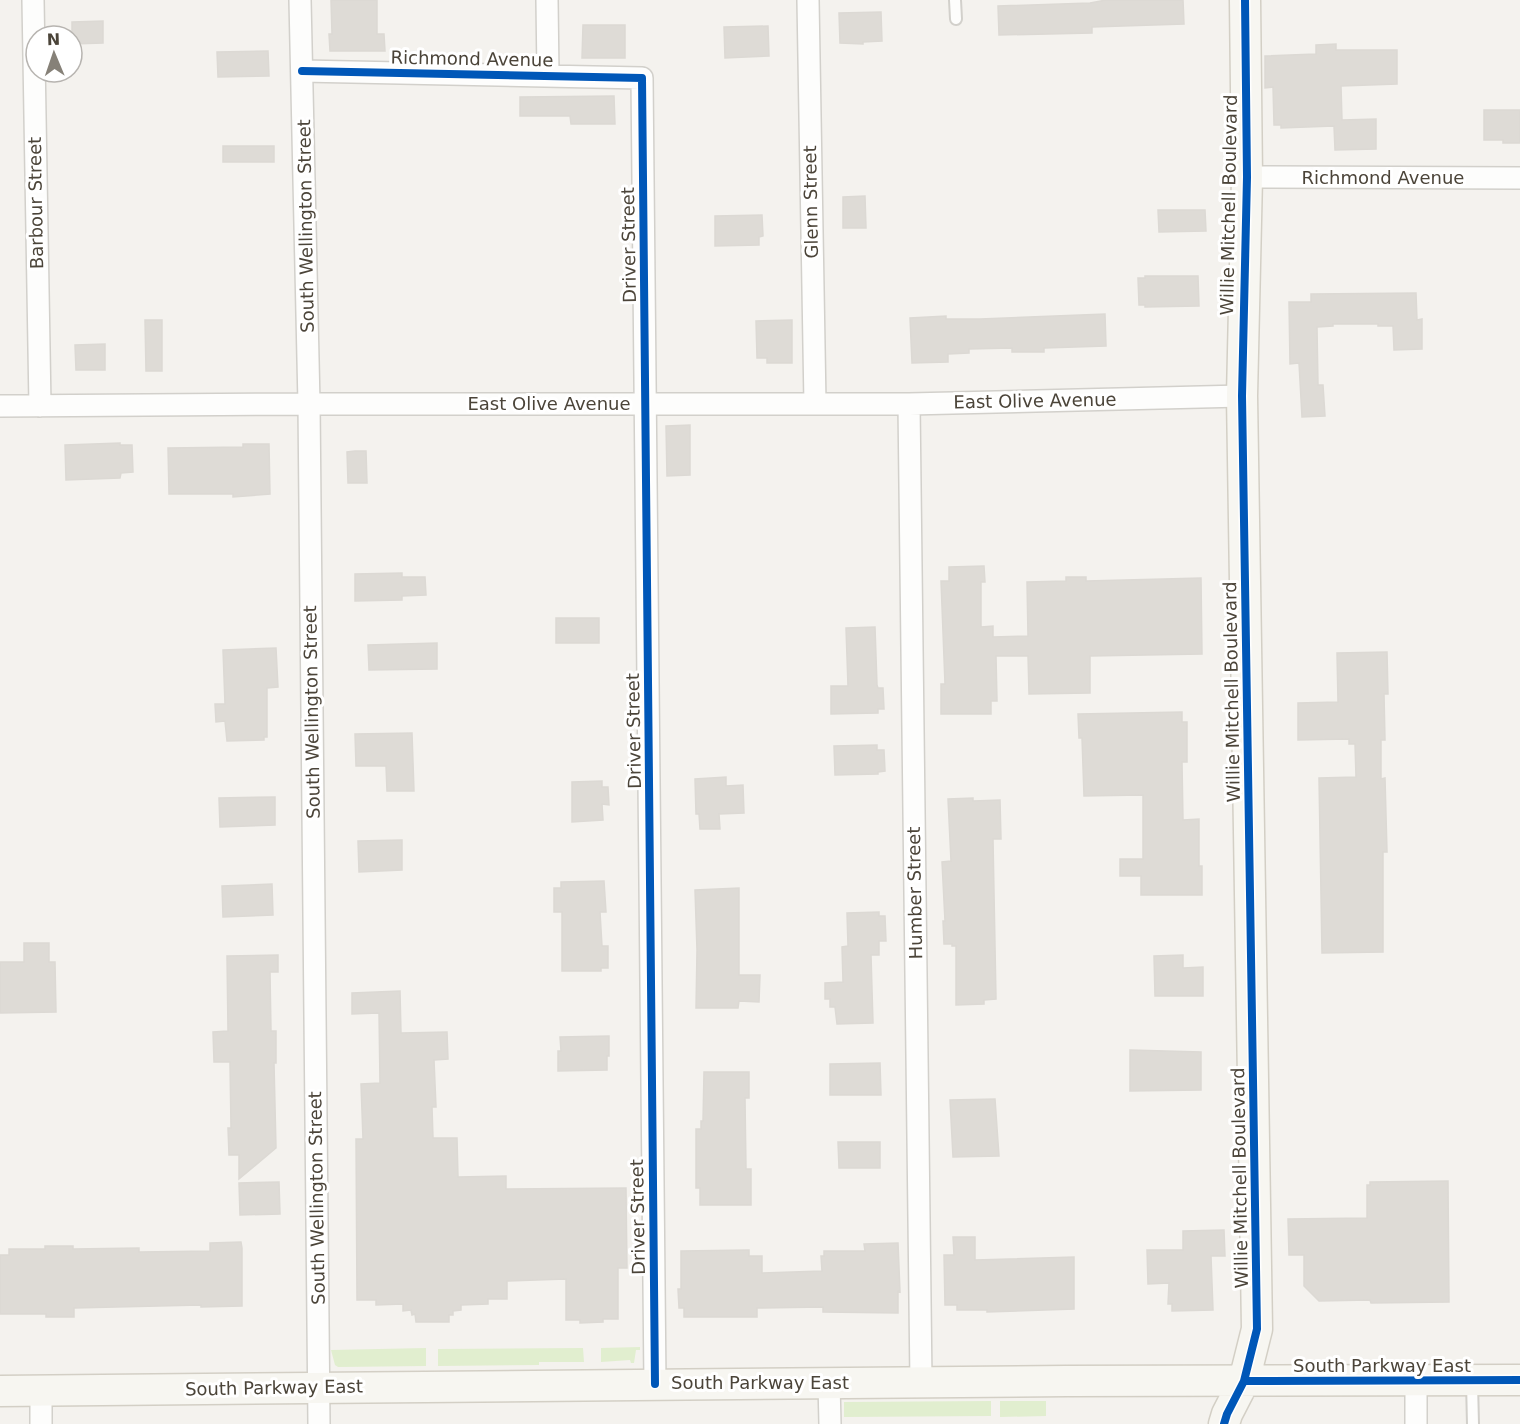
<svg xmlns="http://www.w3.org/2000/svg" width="1520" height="1424" font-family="'DejaVu Sans',sans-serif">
<rect width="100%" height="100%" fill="#f4f2ee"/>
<path fill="#e1eecf" d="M640,1347V1350H636L634,1363H631L630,1360L601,1362V1348Z
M426,1348V1366L338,1367L335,1365L331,1350Z
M583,1348L584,1362H539V1365L438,1366V1349Z
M991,1401V1416L844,1417V1402Z
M1000,1401H1046V1416L1000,1417Z"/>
<path fill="#dedbd6" stroke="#dcd9d4" stroke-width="1.5" d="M331,0H377V34H384L385,51H330L329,34H332Z
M1106,0H1183L1184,24L1092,27V33L999,35L998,6L1090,3Z
M881,12L882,41L863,42V44L840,43L839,13Z
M103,21V43L72,44V22Z
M583,25H625V58H582Z
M768,26L769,56L725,58L724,27Z
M1336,44V50H1397V84L1341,86L1342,120L1376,119V149L1335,150L1334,126L1281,128V125H1274L1273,87L1265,88V56L1316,54V45Z
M268,51L269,76L218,77L217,52Z
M614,96L615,124H571L570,116H520V97Z
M1484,110H1520V143H1503V140H1484Z
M223,146H274V162H223Z
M865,196L866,228H843V197Z
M1158,210H1205L1206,231L1159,232Z
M762,215L763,236L759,237V245L715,246V216Z
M1145,276H1198L1199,306L1145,307V305H1139L1138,278H1145Z
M1416,293L1417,320L1422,319V349L1394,350L1393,326H1378V324H1333V326L1317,327L1318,385H1323L1325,416L1302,417L1299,363L1290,364L1289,302H1311V294Z
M1105,314L1106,346L1044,348V352H1012V348L969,349V353L948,354V362L912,363L910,318L946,316V319H980Z
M145,320H162V371H146Z
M792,320V363H767V358H757L756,321Z
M105,344V370H76L75,345Z
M690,425V475L667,476L666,426Z
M120,443V445H132L133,472L121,473L120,478L66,480L65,445Z
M243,444H269L270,494L233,497V494H169L168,448L243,447Z
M355,451H366L367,483H348L347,452Z
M984,566L985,582H981V627L993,626V637L1028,636L1027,582L1066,581V577H1086V581L1201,578L1202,654L1090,656V693L1029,694L1028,656H996L997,701H991V714H941V684H945L941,581H949V567Z
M402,573V577H425L426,595L402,596V600L355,601V574Z
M556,618H599V643H556Z
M875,627L877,685L878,688H883L884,709H878V713L831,714V686H848L846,628Z
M437,643V669L369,670L368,645Z
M276,648L278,687L267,688V737H264V740L227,741L225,721L216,722L215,704H225L223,650Z
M1387,652L1388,694H1384L1385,740H1381V779L1385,778L1387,852H1383V952L1322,953L1319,778L1356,777L1355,744H1349V739L1298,740V703L1338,702L1337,653Z
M1182,712V722H1187V762H1182L1183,820L1199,819V866H1202V895H1141V876H1120V859H1143V795L1084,796L1082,738H1079L1078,714Z
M412,733L414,791H387L386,766H356L355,734Z
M877,745V750H884L885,771L878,772V774L835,775L834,746Z
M726,777V786L743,785L744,813L719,814L720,829H700L699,814H696L695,779Z
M602,781V787H608L609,805L602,804L603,820L572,822V782Z
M275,797V825L220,827L219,798Z
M973,798V801L1000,800L1001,839H993L996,999L984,1000V1004L956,1005V946H952V944H944L943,921H945L942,862L951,861L948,799Z
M402,840V870L359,872L358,841Z
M604,881L606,912H600L602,946H608V968H601V971H562V912H554V888H561V882Z
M272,884L273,915L223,917L222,886Z
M739,888V975H760L759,1002L739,1001L738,1008H696L697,950L695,890Z
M879,912V916H885L886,941H879V955H871L873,1023L837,1024L835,1007H830V999H825V983L843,982L842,947L848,946L847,913Z
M24,943H49V962H55L56,1012L0,1013V962H24Z
M278,955V972H270L271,1031H276V1063H274L276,1148L239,1179V1155H229L228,1128H231L230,1062H214L213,1032L228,1031L227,956Z
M1183,955V968L1203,967V996H1155L1154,956Z
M400,991L401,1033L447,1032L448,1059L434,1060L436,1107H432L433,1138H457L458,1177L506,1176V1189L626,1188L627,1268H618V1319H603V1322L580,1323V1320H566V1279L507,1281V1299H488V1304L461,1305V1310L453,1311V1315H449V1322H416L415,1314L412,1315L411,1310L403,1311V1304L376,1305V1300H357L356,1139H363L361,1084L380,1083L379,1013L352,1014V993Z
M609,1036V1056H607V1070L558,1071V1051H561L560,1037Z
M1130,1050L1201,1052V1090L1130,1091Z
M880,1063L881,1095H830V1064Z
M704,1072H749V1098H745L746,1169H751V1205H700V1188H696V1129H701V1121H703Z
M995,1099L999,1156L953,1157L950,1100Z
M838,1142H880V1168H839Z
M1448,1181L1449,1302L1371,1303L1370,1300L1319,1301L1304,1286V1255H1289L1288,1219L1367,1218V1185H1370V1182Z
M279,1182L280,1214L240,1215L239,1183Z
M1224,1230L1225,1256H1211L1213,1310L1172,1311V1304H1168L1169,1283L1148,1284L1147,1250H1183V1231Z
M953,1237H975V1260L1074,1257V1309L987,1312V1310H957V1305H945L944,1255H954Z
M241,1242L242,1248V1306L201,1307V1305L74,1308V1317H46V1314H0V1255H9V1249H45V1246H73V1249L139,1248V1252L210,1251V1243Z
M898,1243L900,1292L898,1291V1313L823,1312V1307L757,1308V1317H684V1308H679L678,1289H681V1251L749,1250V1256H762V1273L822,1271L821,1256H824V1251H865L864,1244Z"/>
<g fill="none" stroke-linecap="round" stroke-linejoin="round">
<defs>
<path id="lane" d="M955,0L956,19
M1472,1382L1473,1424"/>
<path id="street" d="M33,0L40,406
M300,0L309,404L319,1424
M547,0L548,75
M808,0L815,404
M302,71L642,78L655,1384
M1247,177L1520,178
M909,404L921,1382
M0,406L309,404H909L1242,396
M1416,1381V1424
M829,1383L830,1424
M41,1424V1391"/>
<path id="secondary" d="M0,1391L1067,1381L1520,1380
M1224,1424L1227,1414L1244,1381L1257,1329L1242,396L1247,177L1245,0"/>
</defs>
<use href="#lane" stroke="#d2d0cb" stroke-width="14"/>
<use href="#street" stroke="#d2d0cb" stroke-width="24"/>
<use href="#secondary" stroke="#d3cfc5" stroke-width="33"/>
<use href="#lane" stroke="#fdfdfc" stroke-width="10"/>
<use href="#street" stroke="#fdfdfc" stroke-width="21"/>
<use href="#secondary" stroke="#f7f6f1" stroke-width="30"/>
<defs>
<path id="cycleway" d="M302,71L642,78L655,1384
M1244,1381L1520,1380
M1224,1424L1227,1414L1244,1381L1257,1329L1242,396L1247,177L1245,0"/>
</defs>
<use href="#cycleway" stroke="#fff" stroke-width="11"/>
<use href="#cycleway" stroke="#0057b8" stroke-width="8"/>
</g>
<g text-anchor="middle" stroke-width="6" stroke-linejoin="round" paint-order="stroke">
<g font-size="18" fill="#4b4439" stroke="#fff">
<text transform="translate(472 59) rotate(1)" y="6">Richmond Avenue</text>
<text x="1383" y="184">Richmond Avenue</text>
<text transform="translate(811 202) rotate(-91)" y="6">Glenn Street</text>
<text transform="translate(36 203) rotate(-91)" y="6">Barbour Street</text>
<text transform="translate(1229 205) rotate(-89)" y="6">Willie Mitchell Boulevard</text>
<text transform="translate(306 226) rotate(-91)" y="6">South Wellington Street</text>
<text transform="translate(629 245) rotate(-91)" y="6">Driver Street</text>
<text transform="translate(1035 401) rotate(-1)" y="6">East Olive Avenue</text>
<text x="549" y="410">East Olive Avenue</text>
<text transform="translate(1232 692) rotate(-91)" y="6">Willie Mitchell Boulevard</text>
<text transform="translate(312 712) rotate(-91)" y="6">South Wellington Street</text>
<text transform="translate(634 731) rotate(-91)" y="6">Driver Street</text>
<text transform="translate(915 893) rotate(-91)" y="6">Humber Street</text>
<text transform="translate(1240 1178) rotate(-91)" y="6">Willie Mitchell Boulevard</text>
<text transform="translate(317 1198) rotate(-91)" y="6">South Wellington Street</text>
<text transform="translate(638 1217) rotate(-91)" y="6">Driver Street</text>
<text x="1382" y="1372">South Parkway East</text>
<text x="760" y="1389">South Parkway East</text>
<text transform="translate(274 1388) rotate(-1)" y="6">South Parkway East</text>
</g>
</g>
<g transform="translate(54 54) rotate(358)"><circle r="28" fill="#ffffff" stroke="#b7b4b0" stroke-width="1.5"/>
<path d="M0-4.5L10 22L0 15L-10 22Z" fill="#868178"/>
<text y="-9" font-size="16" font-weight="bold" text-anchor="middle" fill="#4b4439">N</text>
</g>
</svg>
